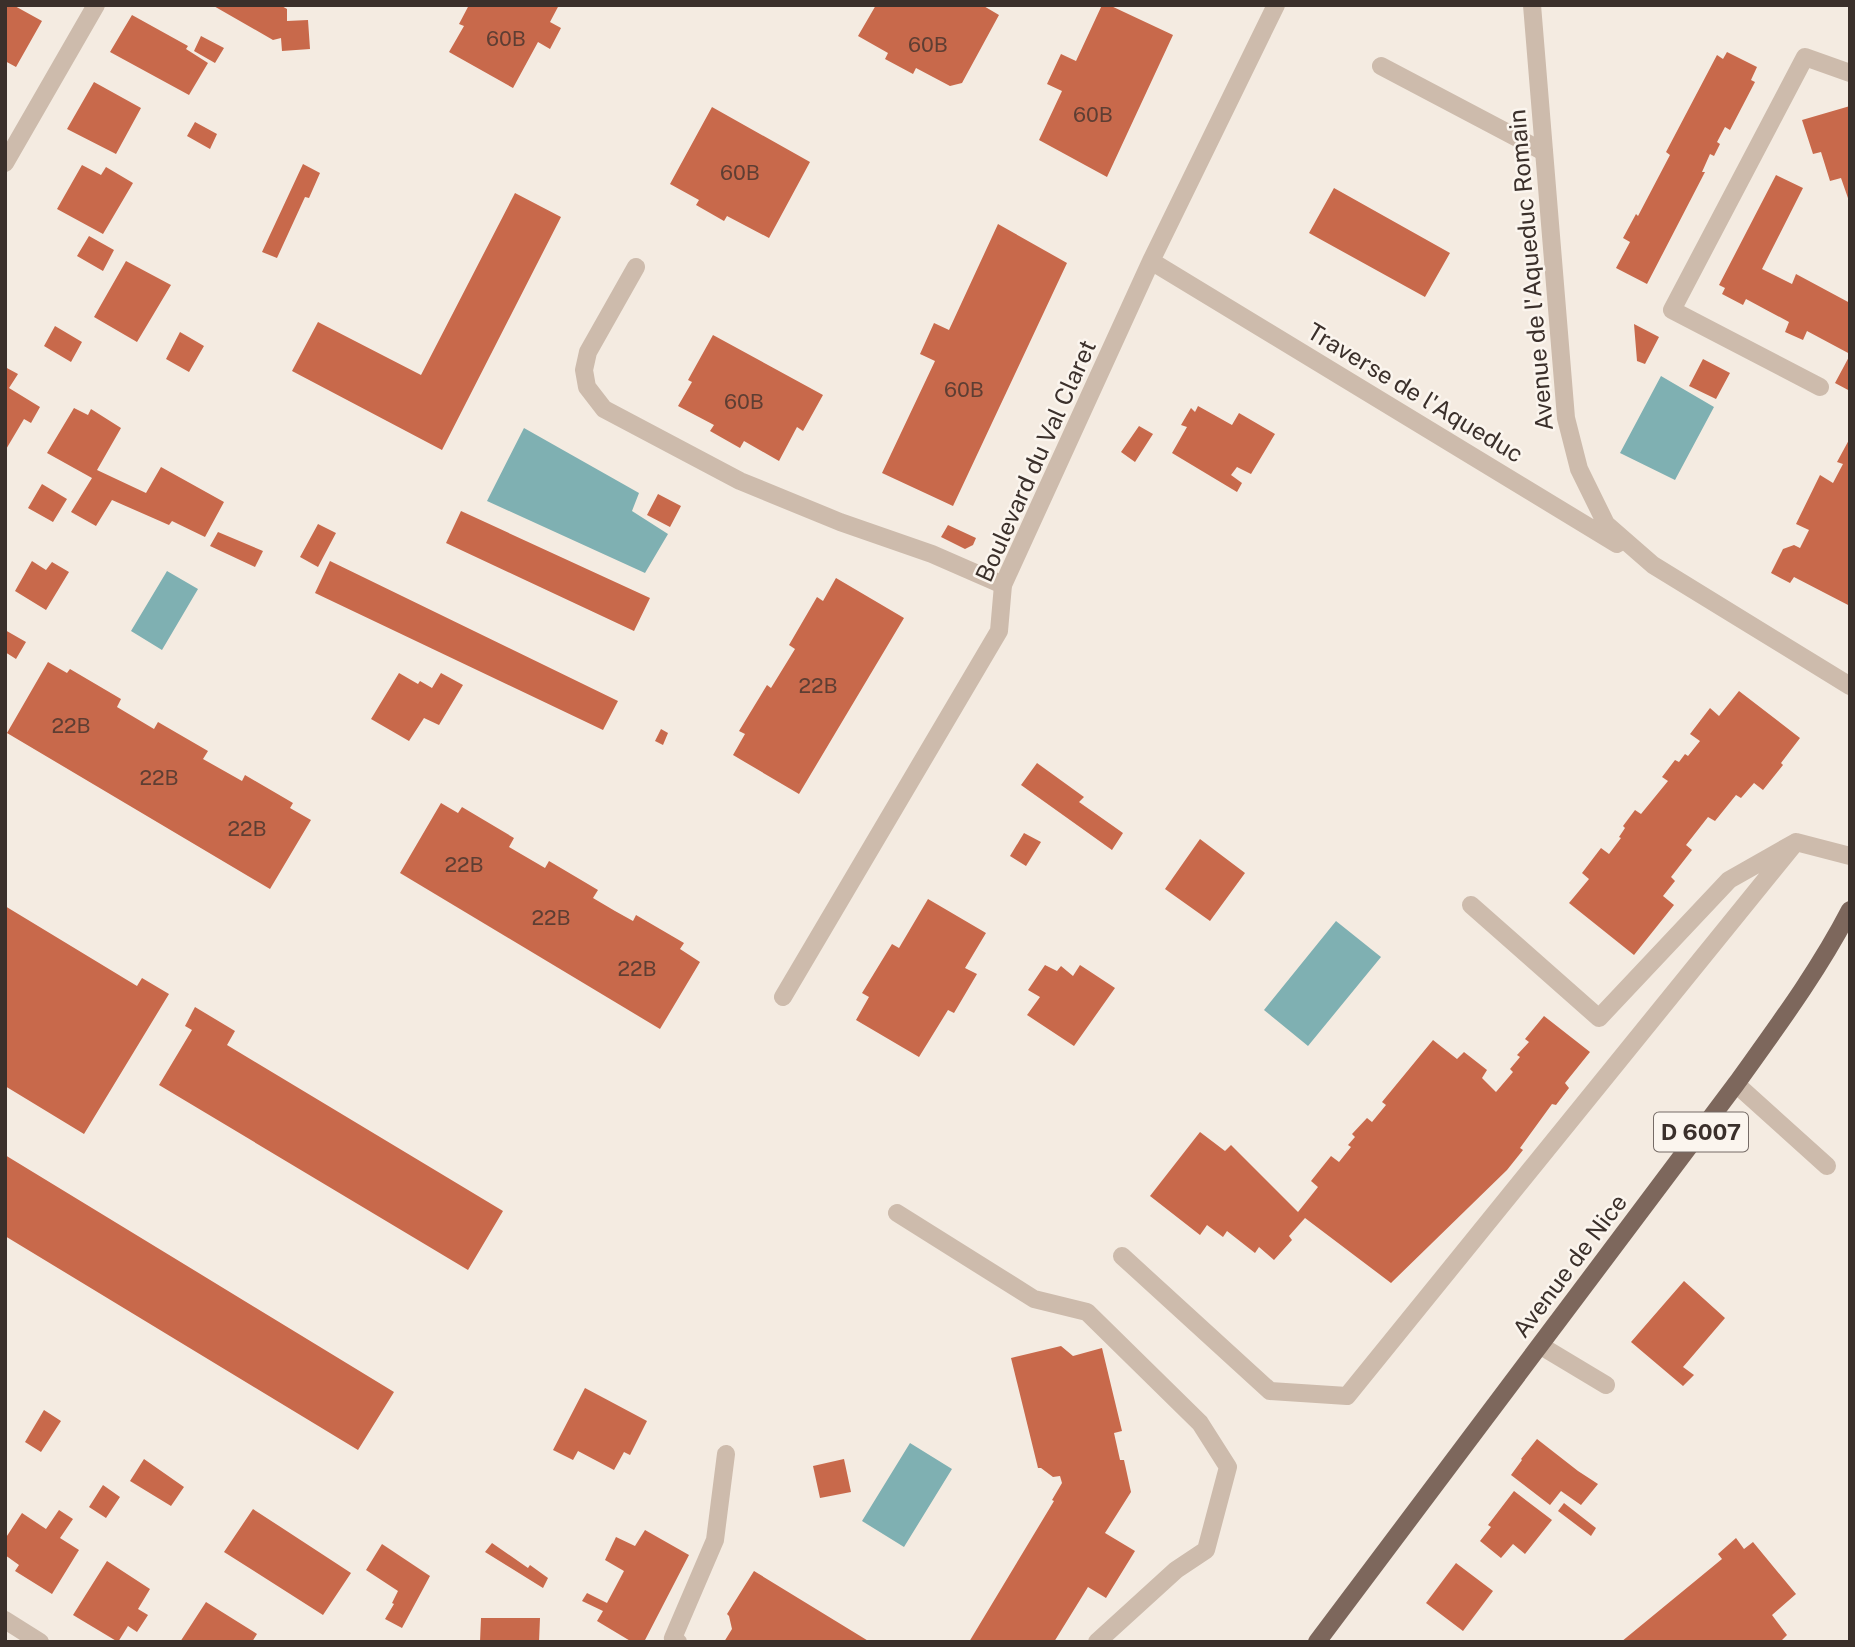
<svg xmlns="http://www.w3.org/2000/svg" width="1855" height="1647" font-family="'Public Sans',sans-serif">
<rect width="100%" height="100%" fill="#f4ebe1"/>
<path fill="#7fb0b2" d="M1661,376L1714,407L1675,480L1620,453Z
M524,428L639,493L632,511L668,534L645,573L487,501Z
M167,571L198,589L162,650L131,631Z
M1336,921L1381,957L1308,1046L1264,1010Z
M910,1443L952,1469L904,1547L862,1521Z"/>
<path fill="#c8694b" d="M5,5H13L42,21L16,67L5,61Z
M212,5H280L287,9V21L308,20L310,49L282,51L281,38L273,40Z
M469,5H559L550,22L561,28L550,49L538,42L513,88L449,52L464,26L459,24Z
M876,5H982L999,15L962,83L950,86L916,68L913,74L885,59L888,53L858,36Z
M1102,5H1109L1173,35L1107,177L1039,140L1062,91L1047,84L1061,54L1076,61Z
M132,15L188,46L186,49L208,63L189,95L110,52Z
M201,36L224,48L215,63L194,51Z
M1727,52L1757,67L1751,80L1755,82L1730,130L1725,127L1717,142L1720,144L1714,156L1710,154L1702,172H1705L1647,284L1616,268L1630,242L1623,238L1636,214L1638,216L1670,155L1666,152L1717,55L1723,59Z
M94,82L141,108L116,154L67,129Z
M1850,106V200L1849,201L1841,178L1830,181L1821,152L1813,154L1802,120Z
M712,107L810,162L769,238L727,216L724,221L696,205L699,200L670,184Z
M195,122L217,134L210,149L187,136Z
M303,164L320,173L309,198L305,197L277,258L262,252Z
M82,165L101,175L106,167L133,183L103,234L57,209Z
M1776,175L1803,188L1762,269L1792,284L1796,274L1850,303V354L1807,331L1803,340L1785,332L1789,322L1746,299L1743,305L1722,294L1725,288L1719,285Z
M1334,188L1450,253L1425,297L1309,233Z
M515,193L561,217L442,450L292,371L318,322L421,375Z
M998,224L1067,263L953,506L882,473L935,361L920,354L934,323L949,330Z
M89,236L114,250L103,271L77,256Z
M126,261L171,285L137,342L94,317Z
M1634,324L1659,337L1645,364L1637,361Z
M55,326L82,342L71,362L44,346Z
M180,332L204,346L189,372L166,359Z
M713,335L823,395L803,431L797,427L779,461L744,441L740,448L710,431L714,425L678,406L692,382L688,380Z
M1850,355V391L1835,383Z
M1703,359L1730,373L1716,399L1689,386Z
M5,367L18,374L9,388L40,407L31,423L24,419L5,451Z
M1198,406L1232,425L1239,413L1275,434L1251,474L1237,467L1231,475L1242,483L1237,492L1172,453L1187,427L1181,425L1191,408L1195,412Z
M74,408L88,415L91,409L121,428L97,470L146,493L161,467L224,502L205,537L172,521L169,525L112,500L96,526L71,512L92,478L47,453Z
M1139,426L1153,434L1135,462L1121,452Z
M1850,438V606L1794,577L1790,583L1771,573L1783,549L1794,545L1800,548L1809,530L1796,524L1820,475L1833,483L1843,464L1837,462Z
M42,484L67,499L53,522L28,508Z
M658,494L681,506L670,527L647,515Z
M461,511L650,598L634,631L446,543Z
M318,524L336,533L318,567L300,557Z
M948,525L976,538L973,545L965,549L941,537Z
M218,532L263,551L255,567L210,546Z
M32,561L46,570L52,562L69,572L46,610L15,591Z
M330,561L618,701L603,730L315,593Z
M836,578L904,618L799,794L733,755L745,734L739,731L767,685L771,688L795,649L789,645L817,597L823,601Z
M5,630L26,642L16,659L5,652Z
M48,662L67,673L70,669L121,699L117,707L154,729L158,722L208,751L203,759L242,781L245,775L293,803L290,808L311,820L270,889L7,733Z
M399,673L418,684L420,681L432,688L441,673L463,685L439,725L424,718L409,741L371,719Z
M1739,691L1800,738L1781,763L1783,765L1763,790L1754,783L1741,798L1736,795L1715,821L1708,817L1686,845L1692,850L1671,877L1675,881L1663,896L1674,905L1634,955L1569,903L1589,879L1582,873L1601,848L1609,854L1621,838L1619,837L1625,828L1623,826L1635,810L1641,814L1668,781L1662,777L1675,760L1679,762L1685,754L1688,756L1700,741L1690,734L1710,708L1719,716Z
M661,729L668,733L663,745L655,741Z
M1037,763L1084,797L1079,802L1123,833L1112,850L1021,785Z
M441,803L458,813L462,807L514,838L509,847L545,868L549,861L598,890L593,898L615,911L633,921L636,915L684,943L680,949L700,962L660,1029L400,873Z
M1024,833L1041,842L1026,866L1010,856Z
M1200,839L1245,873L1210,921L1165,889Z
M928,899L986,933L965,968L977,974L954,1013L948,1010L919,1057L856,1020L869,997L862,993L892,944L899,948Z
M5,906L137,986L142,978L169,994L84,1134L5,1086Z
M1045,965L1057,971L1061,966L1073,976L1080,965L1115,988L1074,1046L1027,1015L1040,997L1028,990Z
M195,1007L235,1031L227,1045L503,1211L468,1270L159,1085L192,1030L185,1026Z
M1544,1016L1590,1052L1565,1083L1569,1088L1556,1105L1552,1104L1520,1148L1523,1150L1507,1170L1391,1283L1305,1218L1289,1236L1292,1240L1274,1260L1259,1247L1255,1253L1227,1231L1223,1237L1207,1225L1200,1235L1150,1196L1200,1132L1225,1151L1231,1145L1298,1212L1318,1187L1311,1181L1331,1156L1339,1162L1351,1147L1348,1145L1355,1137L1352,1134L1367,1118L1372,1122L1386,1105L1382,1102L1433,1040L1457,1059L1464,1052L1487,1070L1482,1078L1496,1092L1513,1072L1510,1069L1520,1057L1517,1055L1529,1042L1525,1039Z
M5,1155L394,1392L358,1450L5,1236Z
M1684,1281L1725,1318L1683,1367L1694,1375L1683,1386L1631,1342Z
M1061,1346L1073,1356L1102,1348L1122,1431L1114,1433L1120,1460H1124L1131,1492L1105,1533L1135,1551L1106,1598L1088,1587L1054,1642H969L1054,1501L1052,1500L1062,1483L1060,1476L1053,1477L1041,1468H1038L1011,1358Z
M585,1388L647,1421L630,1455L624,1452L614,1470L578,1451L573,1460L553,1450Z
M44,1410L61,1421L41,1452L25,1442Z
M1537,1439L1578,1471L1598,1484L1581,1505L1561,1491L1550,1505L1511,1475L1522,1460L1521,1459Z
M144,1459L184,1487L171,1506L130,1481Z
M844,1459L851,1492L820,1498L813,1466Z
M103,1485L120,1497L106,1518L89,1507Z
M1514,1491L1552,1520L1525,1554L1513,1544L1501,1558L1480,1541L1491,1527L1488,1525Z
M1564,1503L1596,1528L1591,1536L1558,1511Z
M253,1509L351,1573L323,1615L224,1552Z
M59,1510L73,1519L60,1538L79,1550L52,1594L15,1571L19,1565L5,1555V1539L22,1513L46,1529Z
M645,1530L689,1555L644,1642H632L597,1621L603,1611L582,1601L587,1593L607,1603L624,1571L605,1560L616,1537L635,1546Z
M1736,1538L1744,1549L1753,1542L1796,1594L1772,1615L1787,1635L1780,1642H1621L1722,1559L1718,1554Z
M492,1543L528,1568L530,1565L548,1578L543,1588L485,1552Z
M382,1544L430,1576L402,1628L385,1619L394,1604L392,1603L398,1591L366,1570Z
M107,1561L150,1589L138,1609L148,1615L137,1632L128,1626L118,1642L73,1615Z
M1456,1563L1493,1591L1463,1631L1426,1603Z
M754,1571L870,1642H724L732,1629L729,1616L727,1614Z
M206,1602L257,1634L252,1642H180Z
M481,1618H540L539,1642H480Z"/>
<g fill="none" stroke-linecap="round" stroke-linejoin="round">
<path stroke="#cdbbac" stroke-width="18" d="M1381,66L1544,152
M636,267L588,352L584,370L587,387L604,409L740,481L840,522L932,554L1003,585
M1820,387L1672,310L1805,57L1850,73
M1471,905L1599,1018L1729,880L1796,842L1850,856
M1736,1084L1827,1166
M897,1213L1034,1299L1087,1312L1200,1423L1228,1467L1206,1550L1176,1570L1097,1642
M1122,1256L1270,1391L1347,1396L1796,842
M1541,1346L1606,1385
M678,1642L673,1638L715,1540L726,1454"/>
<path stroke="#cdbbac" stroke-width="18" d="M1532,5L1566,418L1579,469L1606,524L1653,565L1850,686
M5,163L96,5
M1151,261L1617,544
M783,997L999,631L1003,585L1151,261L1276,5
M5,1620L40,1642"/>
<path stroke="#7d675c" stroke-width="18" d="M1317,1642L1736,1084C1776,1028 1818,972 1850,910"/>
</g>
<g text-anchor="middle" stroke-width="5" stroke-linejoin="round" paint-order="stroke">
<g font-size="21" fill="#5e3e33">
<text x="506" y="46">60B</text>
<text x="928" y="52">60B</text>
<text x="1093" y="122">60B</text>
<text x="740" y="180">60B</text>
<text x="964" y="397">60B</text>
<text x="744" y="409">60B</text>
<text x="818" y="693">22B</text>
<text x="71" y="733">22B</text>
<text x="159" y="785">22B</text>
<text x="247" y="836">22B</text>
<text x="464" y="872">22B</text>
<text x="551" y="925">22B</text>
<text x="637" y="976">22B</text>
</g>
<rect fill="#fbf5ee" stroke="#756b66" stroke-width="2" x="1654" y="1112.5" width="94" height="39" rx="5"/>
<g font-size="23" font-weight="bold" fill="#3b302b">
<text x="1701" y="1140">D 6007</text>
</g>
<g font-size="24" fill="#3b302b" stroke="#fbf5ee">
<text transform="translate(1531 270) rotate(-95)" y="8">Avenue de l'Aqueduc Romain</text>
<text transform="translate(1415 393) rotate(31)" y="8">Traverse de l'Aqueduc</text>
<text transform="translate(1036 461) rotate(-66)" y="8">Boulevard du Val Claret</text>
<text transform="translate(1570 1266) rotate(-53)" y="8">Avenue de Nice</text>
</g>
</g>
<rect width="1855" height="1647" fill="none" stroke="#3b302b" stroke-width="14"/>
</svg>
